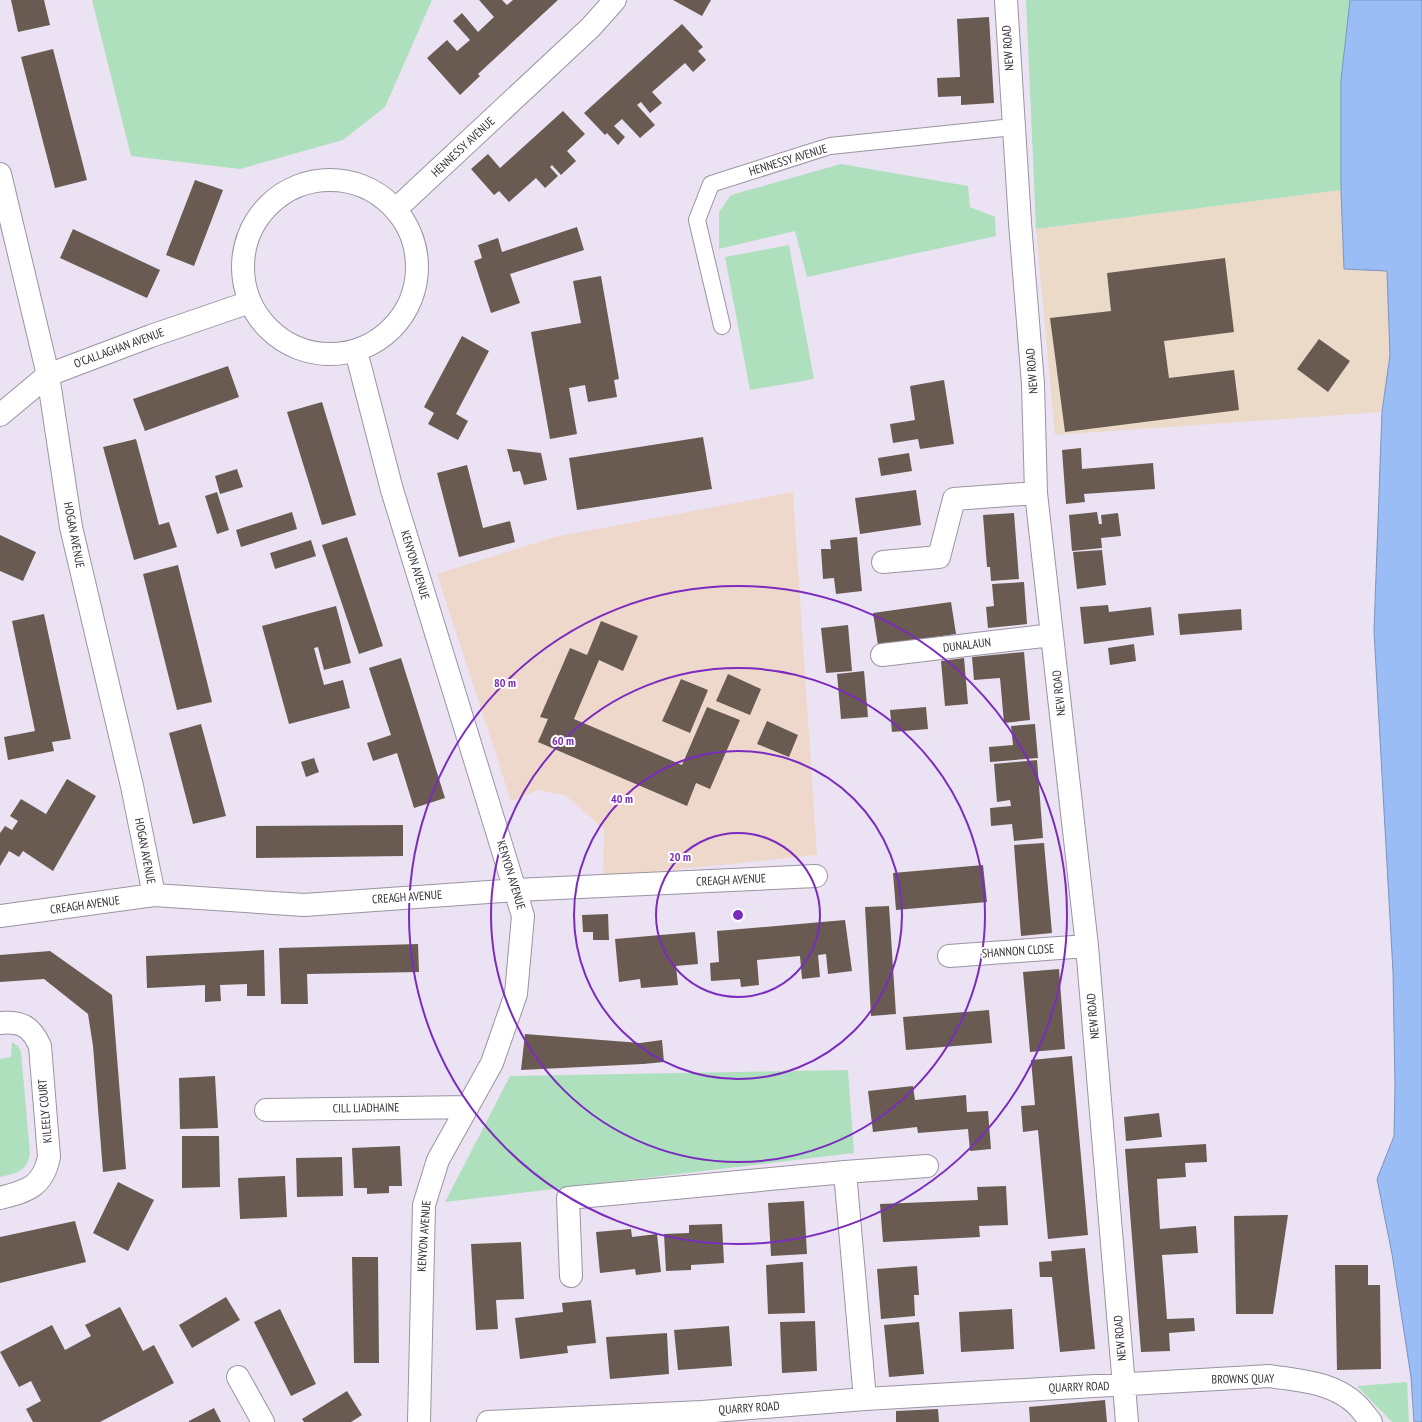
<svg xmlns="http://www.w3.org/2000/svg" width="1422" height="1422" font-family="'PT Sans Narrow',sans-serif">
<rect width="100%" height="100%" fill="#ebe3f3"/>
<path fill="#ebdac8" d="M1341,190L1344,269L1387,271L1390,355L1382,412L1055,435L1036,229Z"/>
<path fill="#eed8cb" d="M793,492L817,855L603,877L604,829L565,795L538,790L511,801L437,574L555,537Z"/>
<path fill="#afe0be" d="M92,0H432L385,107L343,140L240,169L131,156Z
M1026,0H1350L1341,80V190L1036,229Z
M841,164L968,186L970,207L995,217L996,236L807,277L795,231L719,249V212L731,195Z
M789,245L814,379L750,390L725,257Z
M12,1042L18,1046L21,1052L30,1153C27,1172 17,1173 0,1177V1059L11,1057Z
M848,1070L854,1153L445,1202L510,1076Z
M1407,1382L1409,1422H1392L1357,1386Z"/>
<path fill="#9abdf6" stroke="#7c93bd" d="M1350,0H1422V1422H1414L1411,1377L1392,1254L1377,1179L1394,1136L1395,1086L1393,972L1374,631L1382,412L1390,355L1387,271L1344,269L1341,190V80Z"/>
<path fill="#695b52" d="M11,0H44L50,25L18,32Z
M479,0H502L507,5L513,0H558L478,74L480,76L460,95L427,58L447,40L457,51L470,40L453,21L462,13L478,32L494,17Z
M673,0H711L702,16Z
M989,17L994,103L961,105V96L938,97L937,78L960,77L957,19Z
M682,24L703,47L698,51L706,60L693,72L685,63L652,92L662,103L650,113L641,102L637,105L655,125L640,138L622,119L614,126L625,137L618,145L607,133L605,135L584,113Z
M53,49L87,180L55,188L21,57Z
M563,111L585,134L567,151L576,161L561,175L552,165L550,167L558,176L545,188L536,178L509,202L499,191L494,195L471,169L488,154L500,168Z
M195,180L223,190L194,266L166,255Z
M577,227L584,250L510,274L520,303L491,313L474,261L482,258L478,245L498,238L502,252Z
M73,229L160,270L147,298L60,258Z
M1225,258L1234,332L1164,341L1169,378L1234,370L1239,410L1065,432L1050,318L1111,311L1107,273Z
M601,276L619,379L614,380L617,397L588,402L585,385L569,388L577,434L550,439L531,332L581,323L573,281Z
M462,336L489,351L456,414L468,421L458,440L428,424L434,413L424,407Z
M1319,339L1350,361L1328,392L1297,369Z
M228,366L239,397L145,431L133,399Z
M944,380L954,444L920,449L918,439L893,443L890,424L915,420L910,386Z
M322,402L356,515L322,525L287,412Z
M703,437L712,489L577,510L569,458Z
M136,439L159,525L169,522L177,547L134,560L103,447Z
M1081,448L1082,469L1153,463L1155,489L1084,494L1085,502L1066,504L1062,450Z
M507,449L541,453L547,480L524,485L520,471L513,472Z
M909,453L912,471L881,476L878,458Z
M467,465L483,528L510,521L515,542L459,557L437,473Z
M237,469L243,487L220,494L215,476Z
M916,490L921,525L860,534L855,498Z
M217,492L229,530L217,534L205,496Z
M292,512L297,529L241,547L236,530Z
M1097,512L1099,524H1102L1101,515L1118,513L1121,536L1101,538L1102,548L1072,551L1069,515Z
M1014,513L1019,579L991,581L990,567H987L983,515Z
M0,535L36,552L23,581L0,571Z
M347,537L383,646L359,654L322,545Z
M857,537L862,591L836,594L834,578L823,579L821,549H831L830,540Z
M311,540L316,556L275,569L270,553Z
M1102,550L1106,585L1077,589L1073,552Z
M178,565L212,702L177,710L143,574Z
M1024,582L1027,624L988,628L986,607L994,606L992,584Z
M951,602L956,634L878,645L873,613Z
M1108,605L1109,612L1151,607L1154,635L1084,644L1080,607Z
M336,606L351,663L324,670L318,647L314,648L324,685L343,680L350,708L289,724L262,626Z
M1241,609L1242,630L1180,635L1178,614Z
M44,614L71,739L52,742L54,751L8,760L4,737L35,731L12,621Z
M601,621L638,636L623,671L599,660L574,719L682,765L707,707L740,720L710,789L696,783L687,806L538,742L548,719L540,717L570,648L587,655Z
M848,625L852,671L826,673L821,628Z
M1134,644L1136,661L1110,665L1108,648Z
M1024,652L1030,720L1004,723L1000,678L974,680L972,657Z
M401,658L445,798L414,808L397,753L373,761L367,743L391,735L369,668Z
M964,658L968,704L945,706L941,661Z
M864,671L868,717L841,719L837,674Z
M728,674L761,689L750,715L716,701Z
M681,679L708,690L690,733L662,721Z
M926,707L928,729L892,732L890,710Z
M767,721L798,735L789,757L757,744Z
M201,724L226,816L193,824L169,733Z
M1035,724L1038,758L990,762L989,747L1013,745L1011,726Z
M314,758L319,772L306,777L301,762Z
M1037,760L1043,838L1014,841L1012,824L991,826L990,808L1011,806L1010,800L997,802L994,764Z
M67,779L96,796L53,871L23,851L19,857L9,851L0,866V833L5,826L12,830L18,821L10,816L21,799L46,814Z
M403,825V856L256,858V826Z
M1044,843L1052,933L1021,936L1014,845Z
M983,865L987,902L896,910L893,873Z
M889,906L896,1014L871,1016L865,907Z
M608,914L609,940H593V932H583L582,915Z
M845,920L852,971L828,974L826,954L818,955L820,977L802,979L800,956L757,960L759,985L741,987L740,979L711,981L710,963L719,962L717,931Z
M695,932L698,964L676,966L678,985L641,988L640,979L619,982L615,939Z
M418,944L419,972L307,974L308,1004H281L279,948Z
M264,950L265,996H247V984L220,985L221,1001L205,1002V985L147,988L146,956Z
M50,951L112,995L126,1169L103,1172L93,1046L88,1014L44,979L0,982V955Z
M1059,969L1065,1049L1030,1052L1023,972Z
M989,1010L992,1043L906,1050L903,1017Z
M525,1034L640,1043L662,1040L664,1062L643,1064L521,1070Z
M1072,1056L1088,1235L1048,1239L1038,1130L1023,1132L1021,1106L1035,1105L1031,1060Z
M215,1076L218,1128L180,1129L179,1078Z
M913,1086L915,1100L966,1095L967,1112L988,1111L991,1149L970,1151L968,1129L918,1133L917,1127L873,1132L868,1091Z
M1159,1113L1162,1137L1126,1141L1124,1117Z
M182,1136H219L220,1187L182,1188Z
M1206,1144L1207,1162L1185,1163L1186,1177L1157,1179L1160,1229L1196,1226L1198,1253L1162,1255L1167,1319L1194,1318L1195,1331L1169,1333L1170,1351L1141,1352L1125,1149Z
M400,1146L402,1186H389V1193L367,1194V1188H354L352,1148Z
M342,1157L343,1196L297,1197L296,1158Z
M285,1176L287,1217L240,1219L238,1178Z
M118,1182L154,1200L128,1251L93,1233Z
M1006,1186L1008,1225L979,1226L980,1237L883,1242L880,1204L978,1200L977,1187Z
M804,1201L807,1254L771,1256L768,1203Z
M1288,1215L1273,1314H1236L1234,1216Z
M75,1221L86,1262L0,1283V1237Z
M722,1224L724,1263L691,1265V1270L666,1271L664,1234L689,1233V1225Z
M631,1229L632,1237L657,1234L661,1272L636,1275L635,1269L600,1273L596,1232Z
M521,1242L524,1299L496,1300L498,1329L476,1330L471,1244Z
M1085,1248L1095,1349L1060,1352L1052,1277H1040L1039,1262L1052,1261L1051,1251Z
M352,1257H378L379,1363H354Z
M803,1262L805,1313L768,1314L766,1265Z
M1335,1265H1368V1285H1380L1381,1369L1337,1370Z
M917,1266L919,1295H914L915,1316L881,1319L877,1269Z
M226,1297L240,1320L192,1348L179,1325Z
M591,1300L596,1343L567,1346L568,1353L520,1359L515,1318L563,1312L562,1303Z
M120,1307L143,1351L154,1345L174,1383L100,1422H33L26,1409L41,1401L31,1381L19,1387L0,1352L52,1325L65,1350L91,1336L85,1325Z
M280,1309L316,1384L291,1396L254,1322Z
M1012,1309L1014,1349L961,1352L959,1312Z
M815,1321L817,1371L782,1373L780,1322Z
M919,1322L924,1374L889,1377L884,1325Z
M729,1326L732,1366L678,1370L674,1330Z
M667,1333L669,1374L610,1379L606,1337Z
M347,1391L362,1415L351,1422H304L302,1419Z
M1105,1400L1107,1422H1030L1029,1407Z
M214,1408L221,1422H189V1421Z
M938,1409L939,1422H896V1411Z"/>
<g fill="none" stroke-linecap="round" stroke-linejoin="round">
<defs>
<path id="lane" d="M722,326L697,220L711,184L830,146L1013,127"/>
<path id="street" d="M1006,0L1020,223L1033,384L1036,493L1087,946L1127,1422
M0,174L48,375L71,527L132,786L154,895
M243 267a87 87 0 1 1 174 0a87 87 0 1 1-174 0Z
M396,209L591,27L615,0
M356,351L392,490L523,916L516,994L492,1063L438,1160L424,1205L419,1422
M0,415L48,375L151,336L250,302
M883,562L939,557L954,499L1036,493
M882,655L1052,635
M0,916L154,895L304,905L516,890L816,876
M949,956L1087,946
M0,1023C21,1021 31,1026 40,1046L49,1157C43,1187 27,1191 0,1198
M266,1110L467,1107
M845,1172L927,1166
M571,1276L568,1198L845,1172L865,1399
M238,1377L263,1422
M488,1422L702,1412L865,1399L1270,1376C1300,1381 1334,1382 1357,1405C1362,1410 1366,1416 1371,1422"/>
</defs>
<use href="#lane" stroke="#9b93a2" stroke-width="18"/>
<use href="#street" stroke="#9b93a2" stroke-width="24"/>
<use href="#lane" stroke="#fff" stroke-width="16"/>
<use href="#street" stroke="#fff" stroke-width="22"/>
</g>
<g fill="none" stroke="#7b2cbf" stroke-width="2">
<circle cx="738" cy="915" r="82"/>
<circle cx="738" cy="915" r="164"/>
<circle cx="738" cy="915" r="247"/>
<circle cx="738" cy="915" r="329"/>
</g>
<g text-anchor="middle" stroke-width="4" stroke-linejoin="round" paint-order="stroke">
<g font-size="12" fill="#353138" stroke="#fff">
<text transform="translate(1008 48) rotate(-94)" y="4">NEW ROAD</text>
<text transform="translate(463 147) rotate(-43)" y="4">HENNESSY AVENUE</text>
<text transform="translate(788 160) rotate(-17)" y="4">HENNESSY AVENUE</text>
<text transform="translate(119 348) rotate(-20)" y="4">O'CALLAGHAN AVENUE</text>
<text transform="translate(1032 371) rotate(-94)" y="4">NEW ROAD</text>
<text transform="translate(74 535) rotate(79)" y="4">HOGAN AVENUE</text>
<text transform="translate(415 565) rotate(73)" y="4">KENYON AVENUE</text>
<text transform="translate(967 645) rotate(-7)" y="4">DUNALAUN</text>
<text transform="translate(1059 693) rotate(-96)" y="4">NEW ROAD</text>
<text transform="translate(145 851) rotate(79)" y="4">HOGAN AVENUE</text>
<text transform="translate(511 875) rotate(73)" y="4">KENYON AVENUE</text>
<text transform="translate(731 880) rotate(-3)" y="4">CREAGH AVENUE</text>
<text transform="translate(407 897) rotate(-4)" y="4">CREAGH AVENUE</text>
<text transform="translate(85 905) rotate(-8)" y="4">CREAGH AVENUE</text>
<text transform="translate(1018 951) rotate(-4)" y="4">SHANNON CLOSE</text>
<text transform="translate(1093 1016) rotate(-95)" y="4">NEW ROAD</text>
<text transform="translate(366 1108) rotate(-1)" y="4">CILL LIADHAINE</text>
<text transform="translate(45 1111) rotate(-95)" y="4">KILEELY COURT</text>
<text transform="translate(424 1236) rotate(-86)" y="4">KENYON AVENUE</text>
<text transform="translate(1120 1338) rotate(-95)" y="4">NEW ROAD</text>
<text transform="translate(1243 1379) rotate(-1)" y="4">BROWNS QUAY</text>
<text transform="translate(1079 1387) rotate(-2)" y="4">QUARRY ROAD</text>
<text transform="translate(749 1408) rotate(-4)" y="4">QUARRY ROAD</text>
</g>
</g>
<circle cx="738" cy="915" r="6" fill="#7b2cbf" stroke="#fff" stroke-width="2"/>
<g font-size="12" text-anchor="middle" font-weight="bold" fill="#7b2cbf" stroke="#fff" stroke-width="4" stroke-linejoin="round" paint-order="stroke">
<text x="505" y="687">80 m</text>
<text x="563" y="745">60 m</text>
<text x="622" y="803">40 m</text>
<text x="680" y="861">20 m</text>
</g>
</svg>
